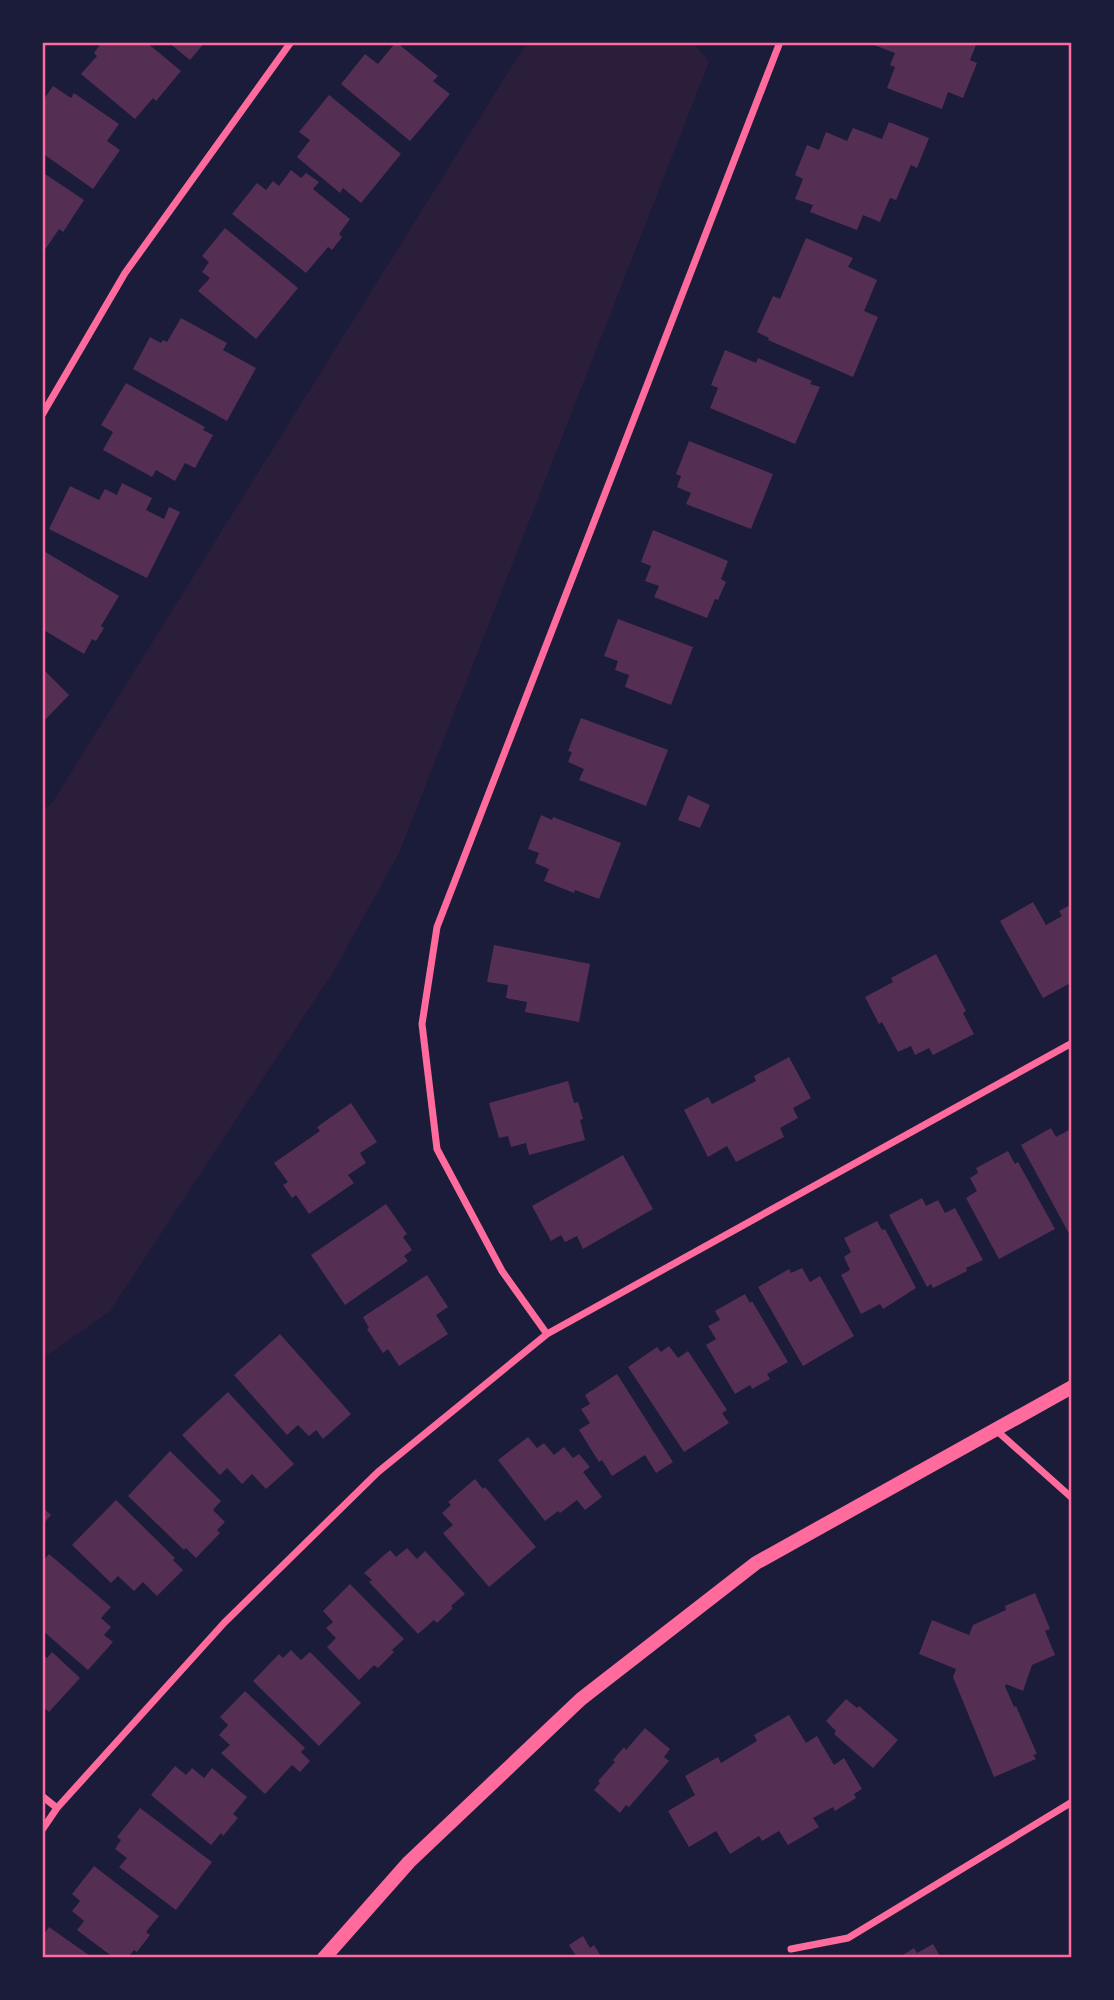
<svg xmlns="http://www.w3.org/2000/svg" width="1114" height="2000" font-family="'Times New Roman',serif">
<rect width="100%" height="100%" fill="#1b1b3a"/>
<path fill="#2a1e3b" d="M527,42H693L709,62L400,851L335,969L110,1311L42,1359V810L52,803Z"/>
<path fill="#542f53" d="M102,42L106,45L109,42H146L181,71L156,101L153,98L135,119L81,74L97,56L94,53Z
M168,42H205L190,60Z
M396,42L438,76L433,81L450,94L410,141L341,84L365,54L378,64Z
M866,42H968L976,45L970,60L977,63L963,98L948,92L942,109L887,88L895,67L890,65L895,53Z
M53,86L71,98L74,93L119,124L107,141L120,150L93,189L42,153V102Z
M329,95L401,154L361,203L343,188L340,193L297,157L310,140L299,132Z
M889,122L929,138L917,168L911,165L896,200L890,198L880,222L863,215L857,230L810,212L813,205L795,199L803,179L795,175L807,145L819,150L826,132L847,141L853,128L882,139Z
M291,170L301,178L306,173L319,182L313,189L350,219L339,234L342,237L332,250L328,247L306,273L232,214L257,183L266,190L273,181L279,186Z
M42,172L84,200L63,232L59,229L42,254Z
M225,228L298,288L256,339L198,291L210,278L202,272L209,262L202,256Z
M806,238L853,258L848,267L877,280L864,311L878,317L853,377L768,340L769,338L757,332L773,296L780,299Z
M181,318L227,343L223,350L256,368L227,421L133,369L150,337L161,343L163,340L167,342Z
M725,350L756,363L758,358L812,381L810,384L820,387L795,444L710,408L718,388L711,385Z
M126,383L205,427L203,430L213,435L195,468L185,463L175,481L156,470L152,477L103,450L113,432L101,425Z
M689,441L773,474L751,529L686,504L691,493L677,487L681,476L676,474Z
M122,483L152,498L146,510L164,519L169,507L180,512L147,578L49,529L70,486L99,500L105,489L117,495Z
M653,530L728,561L721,579L726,582L718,600L715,599L707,618L654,597L659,586L645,581L651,566L641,562Z
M42,550L119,596L101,626L104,628L96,641L92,639L84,654L42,629Z
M618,619L693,647L671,705L625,687L629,675L615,670L618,661L604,656Z
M42,668L69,695L42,723Z
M581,718L668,750L646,806L579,780L584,769L568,762L572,752L568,751Z
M688,795L710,805L700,828L678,820Z
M541,815L552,820L553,817L621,843L599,899L575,890L574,893L544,881L549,869L535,863L539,853L528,849Z
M1033,902L1046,925L1062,916L1059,911L1072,904V982L1043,998L1000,921Z
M494,945L590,964L579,1022L525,1012L527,1002L506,998L508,985L487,982Z
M936,954L966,1011L963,1013L974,1034L933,1055L929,1048L915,1055L911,1046L898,1052L882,1022L879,1024L865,997L893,982L891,978Z
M789,1057L811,1098L793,1108L798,1118L780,1128L784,1137L736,1162L727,1146L708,1157L684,1110L708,1097L712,1104L756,1081L754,1076Z
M568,1081L574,1103L578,1102L583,1119L580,1120L585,1140L529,1155L526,1143L511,1147L508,1136L499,1138L489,1103Z
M351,1103L377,1142L360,1153L366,1163L348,1175L354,1183L309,1214L296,1195L292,1198L283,1185L288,1182L274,1163L320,1131L317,1127Z
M1051,1128L1056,1137L1069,1130L1072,1136V1239L1021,1145Z
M1008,1151L1015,1164L1018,1162L1055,1229L999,1259L966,1198L977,1191L970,1178L978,1173L976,1168Z
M623,1155L653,1209L583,1249L577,1236L565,1242L561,1235L551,1241L532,1206Z
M922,1198L926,1206L938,1200L945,1213L955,1208L983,1260L966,1268L967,1271L933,1288L931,1284L927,1287L889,1215Z
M386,1204L407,1234L403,1237L412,1250L404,1256L408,1261L345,1305L311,1255Z
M877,1221L882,1230L885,1229L916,1288L883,1309L880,1304L861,1314L841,1275L850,1270L844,1257L851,1252L844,1238Z
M802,1268L810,1282L820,1276L854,1336L803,1366L758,1287L789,1269L791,1273Z
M427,1275L448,1307L436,1315L448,1334L399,1366L388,1349L383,1353L367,1329L369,1328L363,1317Z
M745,1294L750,1303L752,1301L788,1362L767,1374L770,1379L752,1389L750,1385L735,1394L706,1345L716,1339L708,1326L720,1320L715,1311Z
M280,1334L351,1414L323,1439L316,1430L309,1436L298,1425L287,1435L234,1375Z
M669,1346L678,1358L688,1351L727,1410L722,1413L729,1423L684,1452L628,1367L657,1347L661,1352Z
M617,1374L673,1462L656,1473L645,1455L612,1476L602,1460L599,1462L579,1430L590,1423L581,1409L590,1404L585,1395Z
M228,1392L294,1464L266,1489L252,1474L242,1484L227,1468L220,1475L182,1435Z
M528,1437L537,1448L544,1443L554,1455L564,1447L573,1458L579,1454L590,1467L583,1472L602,1497L585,1510L577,1500L560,1513L558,1511L545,1521L498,1460Z
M170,1451L221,1501L213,1510L225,1522L217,1530L220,1533L196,1558L186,1548L184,1550L128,1496Z
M475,1479L483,1489L485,1487L536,1547L489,1587L443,1533L453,1525L442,1513L451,1505L448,1502Z
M116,1500L175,1558L173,1560L183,1570L157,1596L143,1582L134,1591L118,1576L111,1583L72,1545Z
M42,1507L51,1515L42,1525Z
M407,1548L417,1559L425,1551L465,1594L451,1606L453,1608L437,1623L434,1620L418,1634L369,1582L372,1580L364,1573L390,1550L396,1557Z
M49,1554L111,1607L101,1618L111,1627L104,1635L113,1642L88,1670L42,1630V1562Z
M350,1584L404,1639L392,1650L394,1652L378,1668L374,1665L359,1680L327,1647L336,1638L326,1628L333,1622L323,1611Z
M1035,1593L1050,1629L1045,1631L1055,1655L1032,1665L1023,1691L1006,1684L1005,1686L1014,1707L1016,1706L1037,1754L1033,1755L1036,1759L994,1777L953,1677L956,1669L919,1654L932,1620L969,1635L973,1625L1006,1610L1005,1606Z
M291,1650L301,1660L310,1652L361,1703L319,1746L253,1681L279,1654L283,1658Z
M52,1652L80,1678L49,1712L42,1706V1654L47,1658Z
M245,1691L305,1748L301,1752L310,1761L300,1772L292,1765L265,1794L221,1753L230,1745L219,1735L228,1725L220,1717Z
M846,1699L857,1708L859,1706L898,1740L873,1768L834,1734L836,1731L826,1721Z
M789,1715L806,1743L817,1736L834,1765L844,1758L862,1789L854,1794L856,1798L835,1811L833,1807L813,1818L819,1827L788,1845L779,1831L762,1841L759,1836L730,1854L716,1831L689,1847L668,1811L695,1795L685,1776L718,1757L721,1763L757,1741L754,1735Z
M645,1728L670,1749L664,1757L669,1761L629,1807L626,1805L620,1813L594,1790L600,1783L598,1781L615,1762L613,1760L624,1747L626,1750Z
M175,1766L186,1775L192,1768L204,1778L212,1768L247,1797L233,1814L238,1818L223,1836L221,1833L211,1845L151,1795Z
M140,1808L212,1862L176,1910L119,1867L127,1858L115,1849L121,1840L117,1837Z
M94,1866L159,1916L146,1932L150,1935L137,1952L134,1950L127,1958H114L77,1930L84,1921L72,1911L80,1901L72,1894Z
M49,1927L93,1958H42V1937Z
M583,1936L590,1948L594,1945L602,1958H572L576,1956L569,1945Z
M933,1944L941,1958H898L914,1948L917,1953Z"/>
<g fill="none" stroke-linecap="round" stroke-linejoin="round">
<path stroke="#ff6b9d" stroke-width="7" d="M42,415L125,273L291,42
M547,1334L502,1271L437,1149L422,1024L437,927L780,42
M996,1430L1072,1498
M42,1796L57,1808
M42,1830L57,1808L224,1623L378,1472L547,1334L1072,1043
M791,1949L848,1938L1072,1802"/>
<path stroke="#ff6b9d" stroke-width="14" d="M324,1958L409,1862L581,1699L756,1563L1072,1387"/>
</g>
<rect width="1114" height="2000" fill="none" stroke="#1b1b3a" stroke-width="88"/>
<rect x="44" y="44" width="1026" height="1912" fill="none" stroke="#ff6b9d" stroke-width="2.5"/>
</svg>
